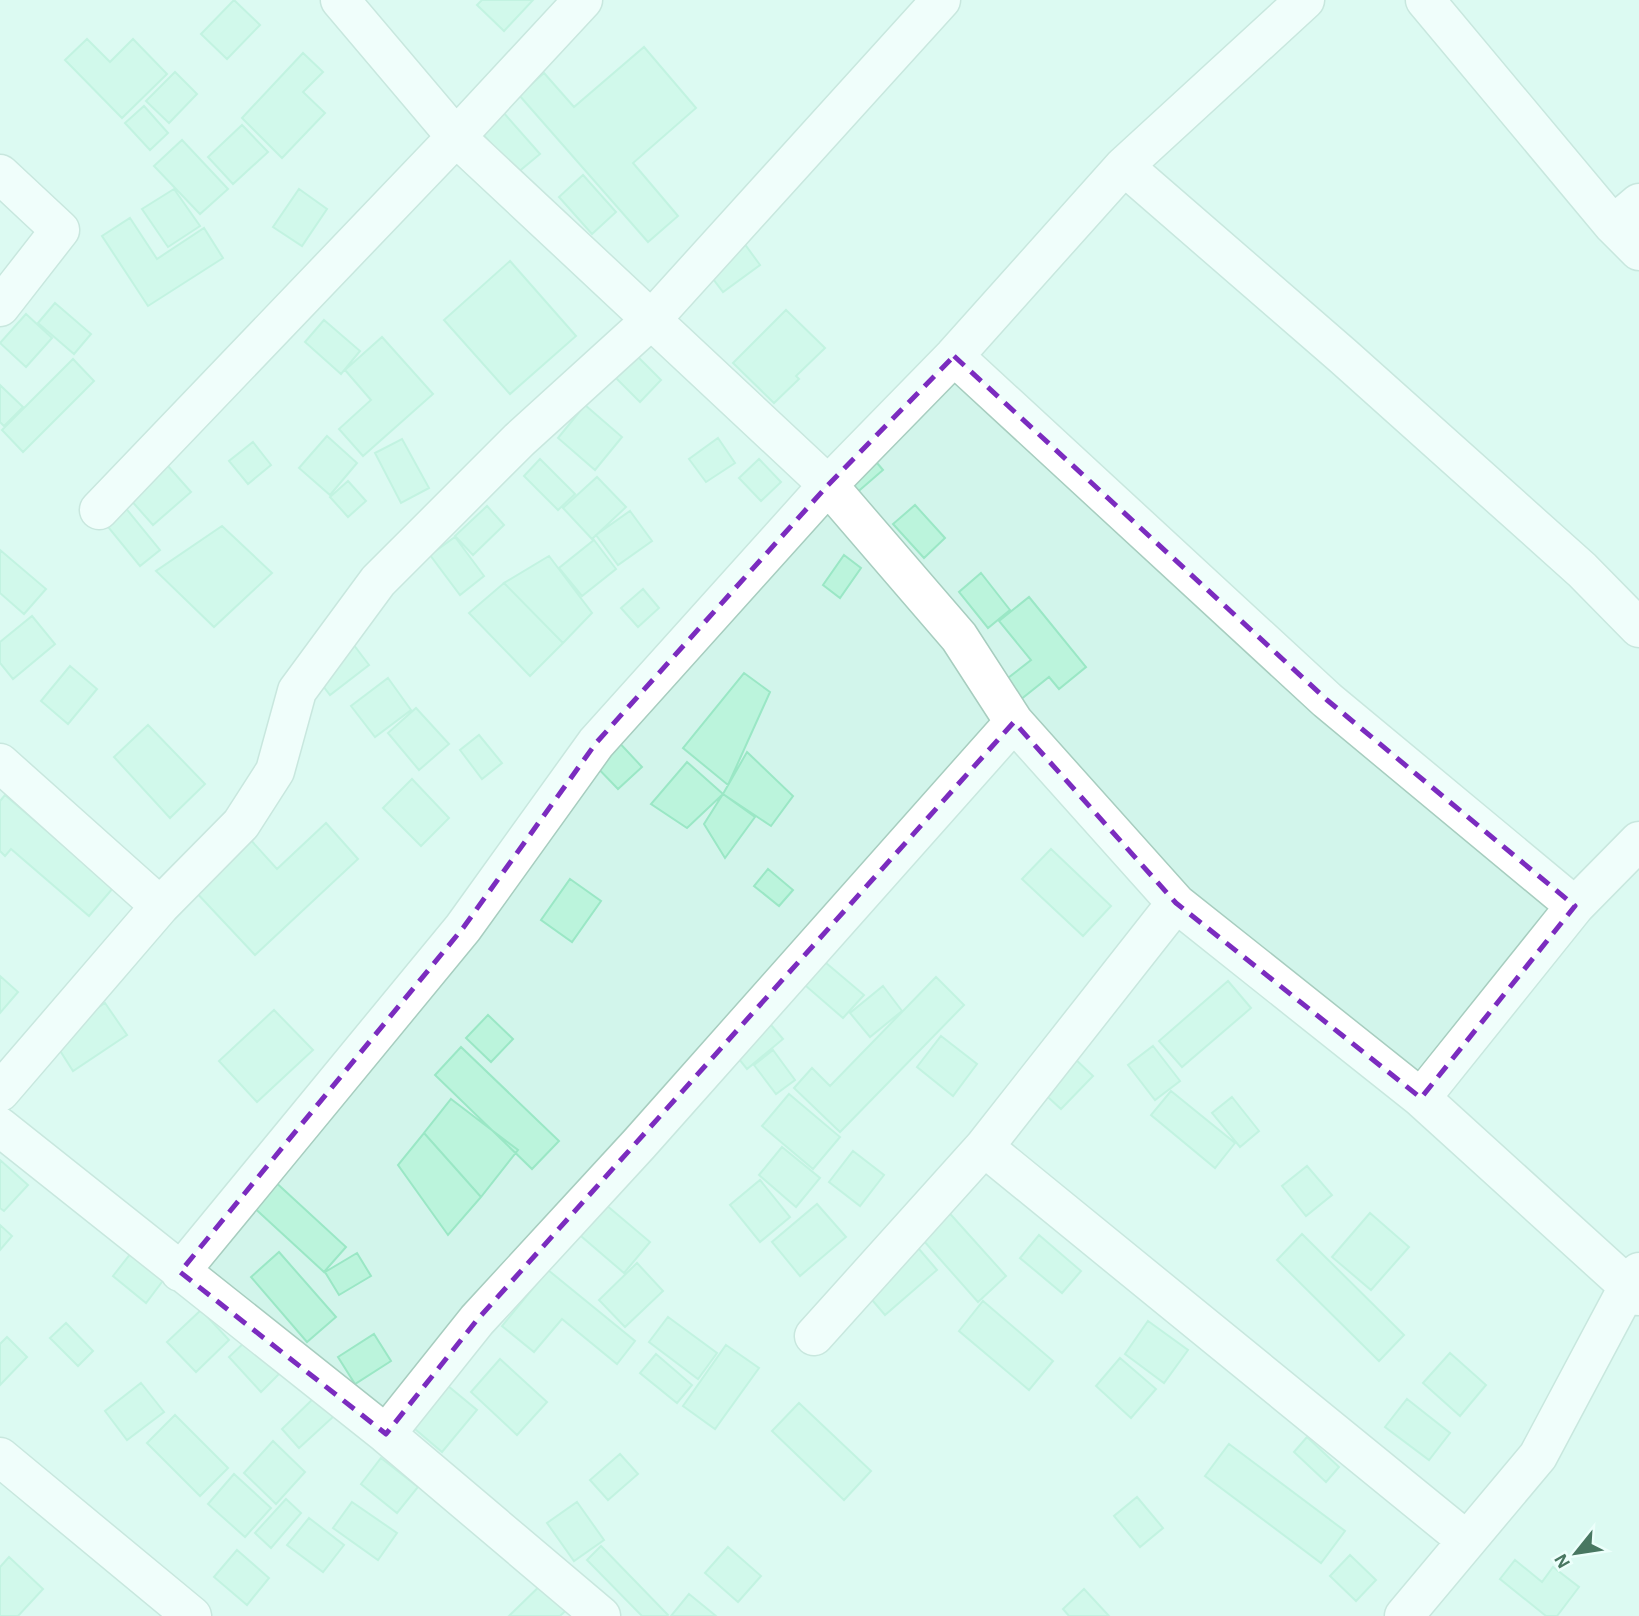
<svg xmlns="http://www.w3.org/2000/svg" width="1639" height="1616" font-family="'Alegreya Sans',sans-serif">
<rect width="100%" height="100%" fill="#e4fdf8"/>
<path fill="#d2f5eb" d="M0,0H1639V1616H0Z"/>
<path fill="#bbf4dc" stroke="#9ae7c5" stroke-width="2" d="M234,0L260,25L227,59L201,34Z
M482,0H533L504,31L477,5Z
M87,39L110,62L133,39L167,74L122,118L65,60Z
M644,47L696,108L633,163L678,216L648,242L519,95L544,73L574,107Z
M303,53L323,72L303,92L325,113L282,158L242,118Z
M175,72L197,94L169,123L146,101Z
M144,106L168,133L150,150L125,123Z
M503,112L540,154L517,173L481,132Z
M242,125L268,152L233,184L208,157Z
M182,140L228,189L200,214L154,166Z
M583,175L616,212L592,234L559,197Z
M174,189L200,226L168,247L142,209Z
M299,189L327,209L302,246L273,227Z
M130,218L157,259L204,228L223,258L148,306L102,236Z
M733,228L760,265L723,292L695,255Z
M510,261L576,336L510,394L444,320Z
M55,303L91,334L74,354L38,323Z
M786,310L825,348L796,376L799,379L774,403L733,363Z
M26,314L52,338L26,367L0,343Z
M324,320L360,351L341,374L305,342Z
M382,337L433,394L363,456L339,429L371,400L345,370Z
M638,357L661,380L640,402L616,378Z
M73,359L94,381L23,452L2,430Z
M0,385L23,407L4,426L0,422Z
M585,405L622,437L595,470L558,438Z
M327,436L357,463L330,495L299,468Z
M718,438L735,463L706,482L689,459Z
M402,439L429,488L401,503L375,453Z
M253,442L271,465L248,484L229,461Z
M866,450L883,470L854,495L838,476Z
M540,459L575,494L558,510L524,476Z
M759,459L781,482L761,501L739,478Z
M167,465L191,492L153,525L129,498Z
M597,477L626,507L592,539L563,508Z
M348,481L366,501L348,517L330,497Z
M915,505L945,538L924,558L893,524Z
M124,506L160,550L140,566L104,522Z
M487,506L504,525L473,555L455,536Z
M630,511L652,541L618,565L596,535Z
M222,526L272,573L214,627L156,571Z
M455,537L484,576L460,595L430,555Z
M594,540L616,569L582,596L559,568Z
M0,550L46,589L24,614L0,593Z
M844,555L861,568L840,598L823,585Z
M549,556L592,613L563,643L504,583Z
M981,573L1010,610L988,628L959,592Z
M504,583L563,643L530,676L469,613Z
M643,589L659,608L638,627L621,608Z
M1029,597L1086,667L1059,689L1049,677L1015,704L999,685L1031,660L999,621Z
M32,616L55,644L13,679L0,663V642Z
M350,640L369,665L330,695L310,669Z
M70,666L97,689L68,724L41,701Z
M744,673L770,692L728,785L683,748Z
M388,678L411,710L375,737L351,706Z
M416,708L449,744L419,770L388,733Z
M148,725L205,784L170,818L114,757Z
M479,735L502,763L482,779L460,750Z
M614,737L642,767L618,789L590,760Z
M747,752L793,796L771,826L723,794Z
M687,762L723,794L687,828L651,804Z
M412,779L449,818L421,846L383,808Z
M723,794L755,817L725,858L704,824Z
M5,795L113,888L89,916L11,849L5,856L0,851V801Z
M326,823L358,859L255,955L193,889L248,837L277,869Z
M1051,849L1111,906L1083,936L1022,879Z
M768,869L793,890L779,906L754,886Z
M570,879L601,901L572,942L541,920Z
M819,957L864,995L843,1018L799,980Z
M0,976L18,992L0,1013Z
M936,977L964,1005L840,1132L794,1088L812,1068L830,1086Z
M1228,981L1251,1008L1182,1067L1159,1041Z
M883,986L902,1011L870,1037L850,1013Z
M105,1003L127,1035L73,1071L52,1038Z
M274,1010L313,1050L257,1102L219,1061Z
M488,1015L513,1039L491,1062L466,1038Z
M765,1018L783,1039L747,1069L730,1048Z
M941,1036L977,1064L953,1096L917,1067Z
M1153,1046L1180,1081L1155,1100L1128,1065Z
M461,1047L559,1141L532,1169L435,1075Z
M773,1050L795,1080L776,1094L754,1065Z
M1070,1054L1093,1076L1061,1109L1037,1087Z
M1171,1091L1235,1143L1215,1168L1151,1115Z
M789,1094L840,1137L813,1169L762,1126Z
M1232,1097L1259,1131L1240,1147L1212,1113Z
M451,1099L518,1150L481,1197L424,1133Z
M424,1133L481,1197L448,1235L398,1165Z
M782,1147L820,1178L796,1207L759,1175Z
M853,1151L884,1175L860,1206L829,1182Z
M0,1160L28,1185L4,1211L0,1208Z
M1307,1166L1332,1195L1306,1216L1282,1186Z
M271,1178L346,1247L324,1272L249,1203Z
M760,1180L790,1217L760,1242L730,1205Z
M599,1199L650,1242L624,1273L574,1230Z
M817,1204L846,1237L800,1276L772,1242Z
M944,1207L1006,1276L978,1302L916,1232Z
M1370,1213L1409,1247L1371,1290L1332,1257Z
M0,1225L12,1236L0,1250Z
M1302,1234L1404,1335L1379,1361L1277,1260Z
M1039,1235L1081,1271L1062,1293L1020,1258Z
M913,1242L937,1270L885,1315L861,1287Z
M135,1248L168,1274L146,1303L113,1276Z
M279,1252L336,1317L307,1342L251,1277Z
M357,1253L371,1276L339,1295L325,1272Z
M637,1263L663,1291L625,1327L599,1300Z
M548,1270L635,1341L617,1364L562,1319L534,1352L502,1326Z
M983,1301L1053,1361L1029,1390L959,1331Z
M201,1310L229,1340L196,1372L167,1342Z
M668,1317L717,1353L698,1379L649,1342Z
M1148,1321L1188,1350L1164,1383L1125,1354Z
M66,1323L93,1351L78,1366L50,1338Z
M374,1334L391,1361L355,1384L338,1357Z
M7,1337L27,1357L0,1385V1344Z
M247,1340L279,1374L261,1392L229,1357Z
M726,1345L759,1368L715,1429L683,1406Z
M1450,1353L1486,1385L1460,1416L1423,1383Z
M656,1354L692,1385L677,1403L640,1373Z
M1120,1358L1156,1389L1131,1418L1096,1386Z
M500,1359L547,1402L517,1435L471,1392Z
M442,1381L477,1410L442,1452L408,1423Z
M141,1383L164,1412L127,1440L105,1411Z
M315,1397L334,1416L299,1448L282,1429Z
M1407,1399L1450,1433L1429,1460L1385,1427Z
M799,1403L871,1471L844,1500L772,1431Z
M175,1415L228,1468L200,1496L147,1443Z
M1307,1437L1339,1467L1326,1482L1294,1452Z
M273,1441L305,1472L276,1504L244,1473Z
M1229,1444L1345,1531L1321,1563L1205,1476Z
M620,1454L638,1474L608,1500L590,1480Z
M381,1458L418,1487L397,1513L361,1484Z
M234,1474L271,1508L245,1537L208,1504Z
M1137,1497L1163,1528L1140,1547L1114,1516Z
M286,1499L301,1513L271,1548L255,1533Z
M352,1502L397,1533L378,1560L333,1528Z
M577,1502L604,1540L574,1561L547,1523Z
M309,1518L344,1545L323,1572L287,1545Z
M601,1546L668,1615L667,1616H642L587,1560Z
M728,1547L761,1576L738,1602L705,1573Z
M237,1550L269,1578L247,1605L214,1577Z
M1350,1555L1376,1580L1356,1601L1330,1576Z
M9,1557L43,1589L18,1616H0V1567Z
M1515,1560L1542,1582L1553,1567L1579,1587L1557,1616H1546L1500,1579Z
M549,1577L575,1602L560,1616H509Z
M1084,1589L1109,1616H1069L1063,1609Z
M689,1594L716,1616H671Z"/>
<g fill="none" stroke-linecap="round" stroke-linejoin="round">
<defs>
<path id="minor" d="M340,0L456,137L828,485L959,637L1014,722L1176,903L1421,1098L1639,1296
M1425,0L1613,225L1639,251
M1124,166L1343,356L1582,570L1639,628
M0,174L60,230L0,307
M1613,225L1639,203
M954,356L1327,700L1575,906
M99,510L456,137L583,0
M0,763L160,906
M0,1092L160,906L241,824L275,771L297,691L378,581L519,440L651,320L941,0
M1421,1098L1575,906L1639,841
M0,1127L386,1434L601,1616
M984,1147L1466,1540
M180,1272L463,928L596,743L828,485L954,356L1124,166L1305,0
M814,1336L984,1147L1176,903
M386,1434L477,1320L639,1144L1014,722
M0,1457L192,1616
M1404,1616L1538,1456L1628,1287L1639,1272"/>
</defs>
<use href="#minor" stroke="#a7cdbf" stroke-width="41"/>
<use href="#minor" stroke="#fff" stroke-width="38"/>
</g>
<path d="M0 0H1639V1616H0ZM954,356L1327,700L1575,906L1421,1098L1176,903L1014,722L477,1320L386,1434L180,1272L463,928L596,743L828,485Z" fill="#e4fdf8" fill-opacity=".55" fill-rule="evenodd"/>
<path fill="none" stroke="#7b2cbf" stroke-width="5" stroke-dasharray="14 9" stroke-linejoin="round" d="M954,356L1327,700L1575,906L1421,1098L1176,903L1014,722L477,1320L386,1434L180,1272L463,928L596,743L828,485Z"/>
<g transform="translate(1576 1553) rotate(240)" stroke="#ecfffb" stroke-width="5" paint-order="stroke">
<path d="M0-5L12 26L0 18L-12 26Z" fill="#487761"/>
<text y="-10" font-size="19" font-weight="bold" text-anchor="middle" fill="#487761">N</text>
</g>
</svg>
